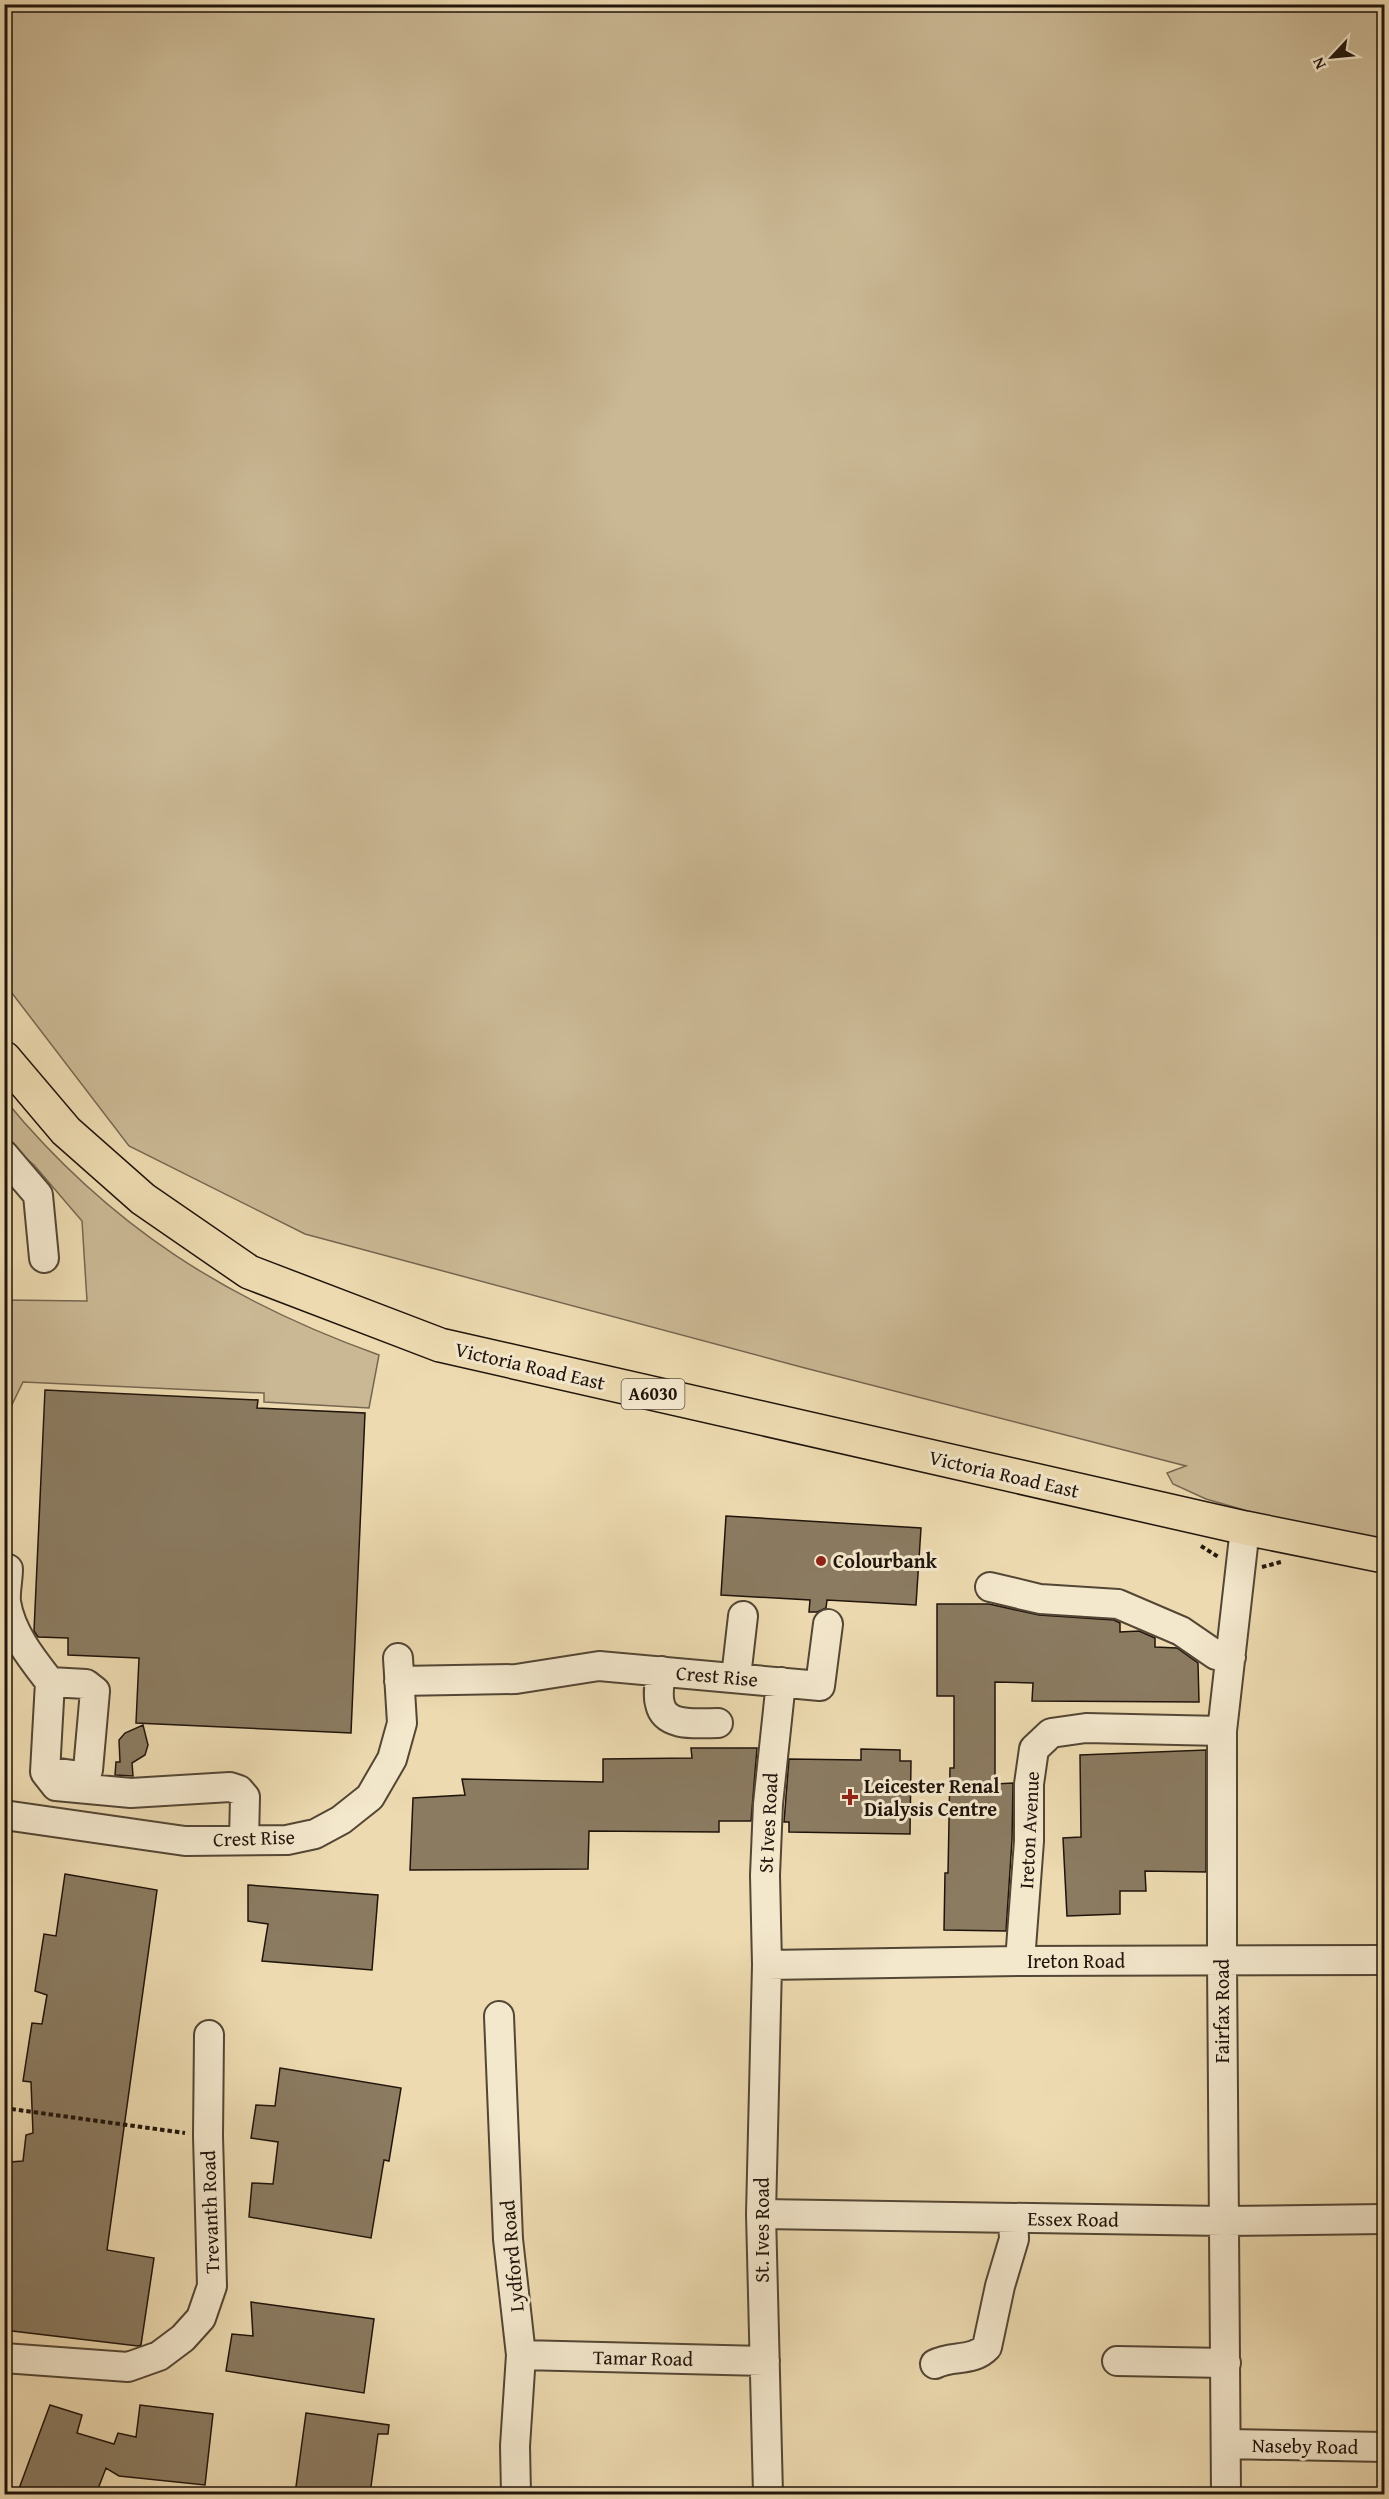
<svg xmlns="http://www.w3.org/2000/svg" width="1389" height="2499" font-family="'Gentium Book Plus',serif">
<rect width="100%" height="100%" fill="#eddab0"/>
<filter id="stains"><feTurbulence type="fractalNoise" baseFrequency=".00333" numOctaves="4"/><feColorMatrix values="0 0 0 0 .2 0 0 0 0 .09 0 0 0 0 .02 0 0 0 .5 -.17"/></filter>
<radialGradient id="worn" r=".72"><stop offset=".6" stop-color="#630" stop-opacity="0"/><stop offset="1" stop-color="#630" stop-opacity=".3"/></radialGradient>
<path fill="#cab894" stroke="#756650" stroke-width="1.5" d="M5,5H1384V1540L1272,1518L1206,1499L1173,1484L1167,1473L1186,1466L801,1367L305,1234L129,1146L5,984Z
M5,1100C109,1226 226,1300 379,1355L369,1408L264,1402V1393L23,1382L6,1417L5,1433V1300L87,1301L82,1221L34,1165L5,1140Z"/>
<path fill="#8b7b61" stroke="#20140b" stroke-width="1.5" d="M45,1390L258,1400L257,1408L365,1413L351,1733L136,1723L139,1658L68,1655V1638L38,1637L34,1631Z
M726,1516L921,1528L916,1605L827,1600L826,1608L817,1612H809L810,1600L721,1595Z
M937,1604H989L1039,1615L1114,1620L1120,1623V1632L1139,1631L1155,1638V1647L1177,1648L1198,1663L1199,1702L1032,1701L1033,1683L995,1682V1784L1013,1783L1012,1840L1006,1931L944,1930L945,1873H948L950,1768H954V1696H937Z
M143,1725L148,1745L145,1755L132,1763L133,1776L115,1775L116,1762H120L119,1740L125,1733Z
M691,1748H757L751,1821H719V1832L589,1831L588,1869L410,1870L413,1798L465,1795L462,1779L603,1782V1759L692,1758Z
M861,1749L900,1750V1761H911L910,1834L789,1832V1822H784L789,1759L861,1760Z
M1206,1750V1872L1145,1871L1146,1891H1120V1914L1067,1916L1063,1838L1081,1837L1080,1755Z
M65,1874L157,1890L107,2250L154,2258L141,2345L138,2346L4,2330V2196L10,2162L23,2161L26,2135L33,2133L31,2082L23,2081L32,2023L42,2024L47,1995L35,1991L44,1934L56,1936Z
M248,1885L378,1895L372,1970L262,1961L268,1924L248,1921Z
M280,2068L401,2088L389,2161L384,2160L371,2238L249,2217L252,2183L273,2184L278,2142L251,2138L256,2105L275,2106Z
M251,2302L374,2319L364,2393L226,2371L232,2334L253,2336Z
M50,2405L82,2415L77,2433L114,2444L118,2433L136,2437L140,2405L213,2414L205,2485L119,2476L106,2468L96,2494H17Z
M306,2413L389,2425L388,2434H378L370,2494H295Z"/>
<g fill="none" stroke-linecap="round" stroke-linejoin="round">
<defs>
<path id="minor" d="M4,1155L38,1195L44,1258
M8,1569C8,1579 5,1592 6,1602C11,1633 32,1659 50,1682L45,1772L56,1786L131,1793L230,1787L239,1790L245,1797L244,1840
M990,1587L1040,1599L1118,1604L1181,1631L1216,1655L1231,1657
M661,1671C660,1681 657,1694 660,1704C665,1728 699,1723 718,1723
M736,1677L743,1616
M399,1681L516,1679L599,1666L820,1686L828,1624
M50,1682L86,1684L95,1691L88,1770L80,1776L52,1772
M4,1815L185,1841L287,1840L315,1834L341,1820L370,1797L392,1759L402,1723L398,1658
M1020,1961L1029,1841V1784L1034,1749L1051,1733L1086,1728L1222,1731
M767,1965L1020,1961L1384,1960
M499,2016L508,2239L521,2355L515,2446L516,2494
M761,2214L1224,2221L1384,2219
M521,2355L765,2361
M4,2358L128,2367L159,2356L183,2338L201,2318L212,2286L208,2136L209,2035
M1117,2361L1226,2363
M935,2364C952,2355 973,2362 987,2347L1000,2286L1014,2239L1013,2218
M1226,2444L1384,2447
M768,2494L761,2214L767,1965L765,1875L768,1804L781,1682
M1226,2494L1222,1960V1731L1245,1528"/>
<path id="highway" d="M4,1058L66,1131L143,1199L249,1272L440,1345L1245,1528L1384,1556"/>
</defs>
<use href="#minor" stroke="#534634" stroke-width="32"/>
<use href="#highway" stroke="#20140b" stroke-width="36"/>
<path stroke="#20140b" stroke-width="4" stroke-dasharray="4.5 3" stroke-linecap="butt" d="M1201,1546L1220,1558
M1262,1567L1281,1562
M4,2108L185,2133"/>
<use href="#minor" stroke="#f3e7cc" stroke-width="28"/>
<use href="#highway" stroke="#eddab0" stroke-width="33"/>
</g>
<g fill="#8f2418" stroke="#f3e7cc" stroke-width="2">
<circle cx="821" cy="1561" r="6"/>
<path d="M847 1788h6v6h6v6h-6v6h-6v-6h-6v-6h6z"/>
</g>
<g text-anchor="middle" stroke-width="6" stroke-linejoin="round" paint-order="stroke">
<rect fill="#f3e7cc" stroke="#5f5345" stroke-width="1.5" x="621.5" y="1379" width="63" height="30" rx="4.5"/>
<g font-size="18" font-weight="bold" fill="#20140b">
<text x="653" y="1400">A6030</text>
</g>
<g font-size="20" fill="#20140b" stroke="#f3e7cc">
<text transform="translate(530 1366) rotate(13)" y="7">Victoria Road East</text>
<text transform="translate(1004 1474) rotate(13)" y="7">Victoria Road East</text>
<text transform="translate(717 1676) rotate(5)" y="7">Crest Rise</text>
<text transform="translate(768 1823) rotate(-87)" y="7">St Ives Road</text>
<text transform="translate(1029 1830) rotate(-87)" y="7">Ireton Avenue</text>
<text transform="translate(254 1838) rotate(-2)" y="7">Crest Rise</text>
<text x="1076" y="1968">Ireton Road</text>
<text transform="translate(1222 2011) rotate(-90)" y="7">Fairfax Road</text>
<text transform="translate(210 2212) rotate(-92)" y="7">Trevanth Road</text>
<text transform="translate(1073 2219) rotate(1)" y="7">Essex Road</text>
<text transform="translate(762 2230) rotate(-90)" y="7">St. Ives Road</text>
<text transform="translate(512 2256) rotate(-95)" y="7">Lydford Road</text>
<text transform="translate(643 2358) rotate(1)" y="7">Tamar Road</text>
<text transform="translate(1305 2446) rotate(1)" y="7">Naseby Road</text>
</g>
<g font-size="20" font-weight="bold" fill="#20140b" stroke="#f3e7cc" text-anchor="start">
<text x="833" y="1568">Colourbank</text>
<text x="864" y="1793">Leicester Renal<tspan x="864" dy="23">Dialysis Centre</tspan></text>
</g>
</g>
<rect width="1389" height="2499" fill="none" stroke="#eddab0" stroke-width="24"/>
<rect x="6" y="6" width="1377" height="2487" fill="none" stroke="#20140b" stroke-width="3"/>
<rect x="12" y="12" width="1365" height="2475" fill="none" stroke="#20140b" stroke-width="1.5"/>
<g transform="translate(1332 57) rotate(244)" stroke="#f3e7cc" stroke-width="4.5" paint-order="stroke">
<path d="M0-4.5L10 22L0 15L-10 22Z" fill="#20140b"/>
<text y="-9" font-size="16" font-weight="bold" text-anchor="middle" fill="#20140b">N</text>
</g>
<rect width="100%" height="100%" filter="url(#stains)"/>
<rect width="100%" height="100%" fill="url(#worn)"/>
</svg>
